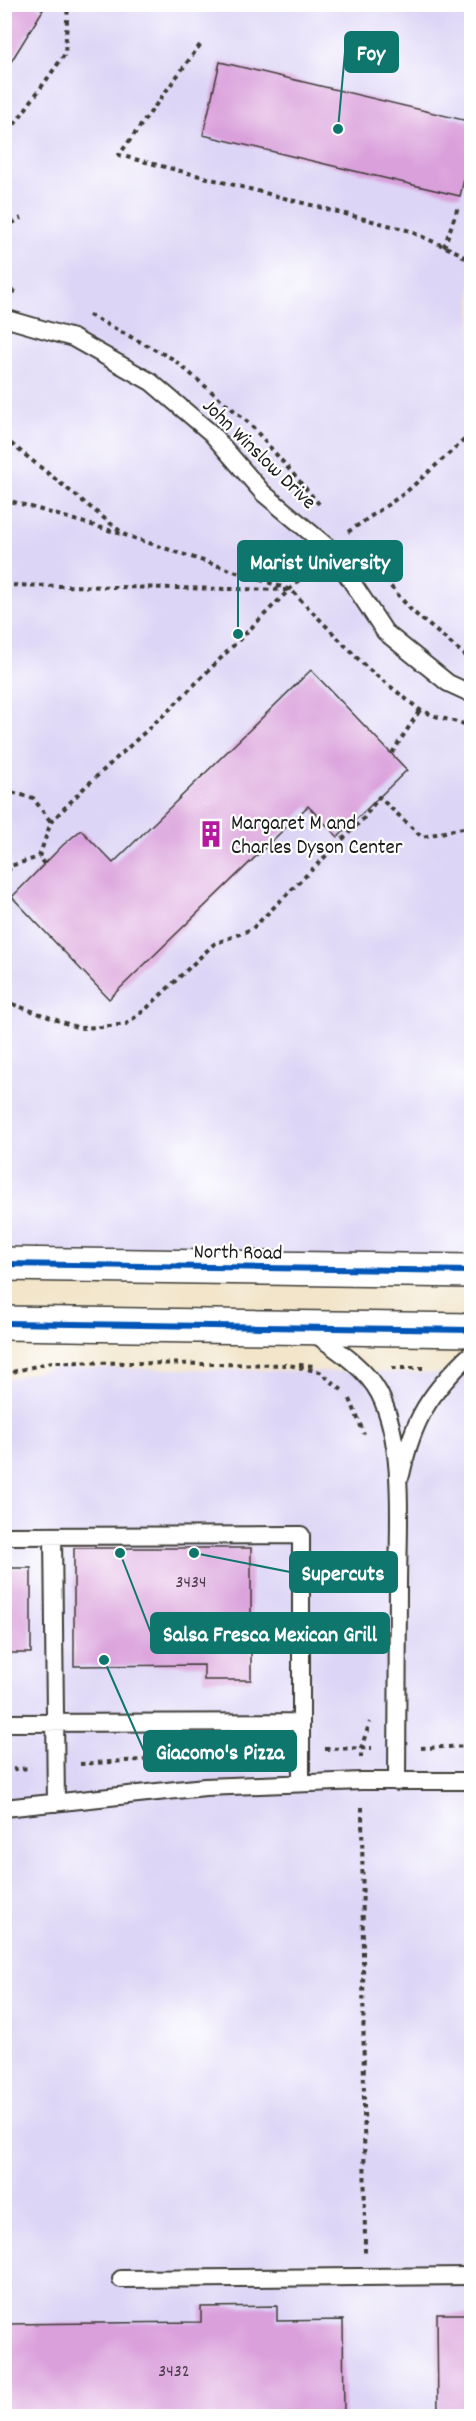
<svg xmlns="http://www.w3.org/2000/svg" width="476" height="2421" font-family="Dekko,sans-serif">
<rect width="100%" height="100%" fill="#fff"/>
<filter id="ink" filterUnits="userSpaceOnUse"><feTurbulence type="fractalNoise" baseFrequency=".0167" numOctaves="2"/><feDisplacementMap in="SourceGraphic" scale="12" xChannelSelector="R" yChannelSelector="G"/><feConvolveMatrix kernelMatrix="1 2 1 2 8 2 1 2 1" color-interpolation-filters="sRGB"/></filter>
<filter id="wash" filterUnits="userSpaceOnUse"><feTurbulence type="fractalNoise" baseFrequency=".008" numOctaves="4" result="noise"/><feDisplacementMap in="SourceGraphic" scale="24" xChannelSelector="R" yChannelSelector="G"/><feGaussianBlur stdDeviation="1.35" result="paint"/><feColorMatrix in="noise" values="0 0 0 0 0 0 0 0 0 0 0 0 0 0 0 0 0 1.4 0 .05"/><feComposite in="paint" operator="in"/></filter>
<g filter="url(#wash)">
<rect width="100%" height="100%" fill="#f2e5ca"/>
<path fill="#ddd5f6" d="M5,5H471V1271L5,1264Z
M53,1367L471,1374V2416H5V1380Z"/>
<g id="blocks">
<path fill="#daa0db" d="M4,4H34L43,10L4,73Z
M220,62L472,122V146L460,196L203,135Z
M311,670L407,770L338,837L308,806L109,999L12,897L63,845L81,830L113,863Z
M74,1548H251V1680H204V1665L74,1666Z
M4,1568H31V1653H4Z
M277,2306V2321L343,2320L344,2416H4V2324L201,2322V2307Z
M437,2314H472V2416H438Z"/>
</g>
</g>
<g filter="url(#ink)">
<use href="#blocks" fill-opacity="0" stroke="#3c3a36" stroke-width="1.5"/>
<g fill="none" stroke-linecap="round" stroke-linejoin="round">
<defs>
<path id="lane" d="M4,318L73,338L151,382L211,433L263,493L330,549L385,632L448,683L472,694
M312,1332C336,1349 365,1367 379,1393C406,1445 398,1529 398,1586C398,1651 397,1717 397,1782
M401,1475C413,1419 430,1392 472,1353
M4,1536L301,1535V1783
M53,1536L56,1803
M4,1723L301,1722
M4,1808L205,1787L362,1781H472
M121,2279L472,2276"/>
<path id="highway" d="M4,1264L472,1271
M4,1323L472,1330"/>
</defs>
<use href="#lane" stroke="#3c3a36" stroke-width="20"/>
<use href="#highway" stroke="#3c3a36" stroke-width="36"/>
<path stroke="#3c3a36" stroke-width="4" stroke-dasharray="4.5 4.5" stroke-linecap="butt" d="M200,45L119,155L407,230L459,253L472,264
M4,139L65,54L68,4
M4,228L21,218
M444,247L458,207
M4,288L16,292
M89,315L173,359L250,424L319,504
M4,438L125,535L291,590L367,668L420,710L438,717L472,726
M4,499L122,534
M348,532L405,493L472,433
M379,573L412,611L472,661
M4,585L288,590
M392,753L420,710
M4,790L33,798L51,822
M44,864L39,857L51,822L83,789L170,709L313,566
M4,868L39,857
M4,880L10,868
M4,1001L79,1028L102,1027L126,1024L146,1009L214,944L252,929L363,819L379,797L422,837L472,826
M299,1365L315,1366
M392,1368H423
M4,1374L52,1362L289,1365L320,1372L343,1391
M350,1399L364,1434
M421,1748L472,1746
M325,1749L372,1748
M361,1758V1748L370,1722
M80,1764L276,1751
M4,1770L31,1768
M362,1807L365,2253"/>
<use href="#lane" stroke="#fff" stroke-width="16"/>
<use href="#highway" stroke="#fff" stroke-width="33"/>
<defs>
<path id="cycleway" d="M4,1264L472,1271
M4,1323L472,1330"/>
</defs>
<use href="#cycleway" stroke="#fff" stroke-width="10"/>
<use href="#cycleway" stroke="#0057b8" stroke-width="6"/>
</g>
</g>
<defs>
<symbol id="building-bare" viewBox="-9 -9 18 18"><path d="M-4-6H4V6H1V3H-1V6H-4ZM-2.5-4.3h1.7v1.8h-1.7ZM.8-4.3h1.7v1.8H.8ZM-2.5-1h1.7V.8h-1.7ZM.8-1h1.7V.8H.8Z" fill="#b5179e" stroke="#fff" stroke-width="2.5" paint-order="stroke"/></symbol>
</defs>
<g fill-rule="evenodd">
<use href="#building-bare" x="192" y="815" width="38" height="38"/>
</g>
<g text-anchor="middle" stroke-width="4.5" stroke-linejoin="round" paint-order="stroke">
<g font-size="18" fill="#4c3d4c">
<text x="191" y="1587">3434</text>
<text x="174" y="2376">3432</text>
</g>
<g font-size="21" fill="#1c1c1c" stroke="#fff">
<text transform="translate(260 453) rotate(44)" y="7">John Winslow Drive</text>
<text transform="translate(238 1251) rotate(1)" y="7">North Road</text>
</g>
<g font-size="21" fill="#1c1c1c" stroke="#fff" text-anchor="start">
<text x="231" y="829">Margaret M and<tspan x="231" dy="24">Charles Dyson Center</tspan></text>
</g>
</g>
<path fill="none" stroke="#0f766e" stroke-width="2" d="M338 129L345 52M238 634L238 561M194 1553L290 1572M120 1553L151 1633M104 1660L144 1751"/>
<g fill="#0f766e" stroke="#fff" stroke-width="2">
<circle cx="338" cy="129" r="6"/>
<circle cx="238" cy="634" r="6"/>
<circle cx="194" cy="1553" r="6"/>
<circle cx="120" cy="1553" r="6"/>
<circle cx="104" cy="1660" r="6"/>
</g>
<g fill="#0f766e" stroke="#0f766e" stroke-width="2">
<rect x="345" y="32" width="53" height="40" rx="6"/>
<rect x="238" y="541" width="164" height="40" rx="6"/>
<rect x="290" y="1552" width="107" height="40" rx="6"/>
<rect x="151" y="1613" width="238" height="40" rx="6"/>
<rect x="144" y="1731" width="152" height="40" rx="6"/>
</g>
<g font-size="22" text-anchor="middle" font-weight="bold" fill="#fff">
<text x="371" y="60">Foy</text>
<text x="320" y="569">Marist University</text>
<text x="343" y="1580">Supercuts</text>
<text x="270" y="1641">Salsa Fresca Mexican Grill</text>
<text x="220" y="1759">Giacomo's Pizza</text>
</g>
<rect width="476" height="2421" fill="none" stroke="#fff" stroke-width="24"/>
</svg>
